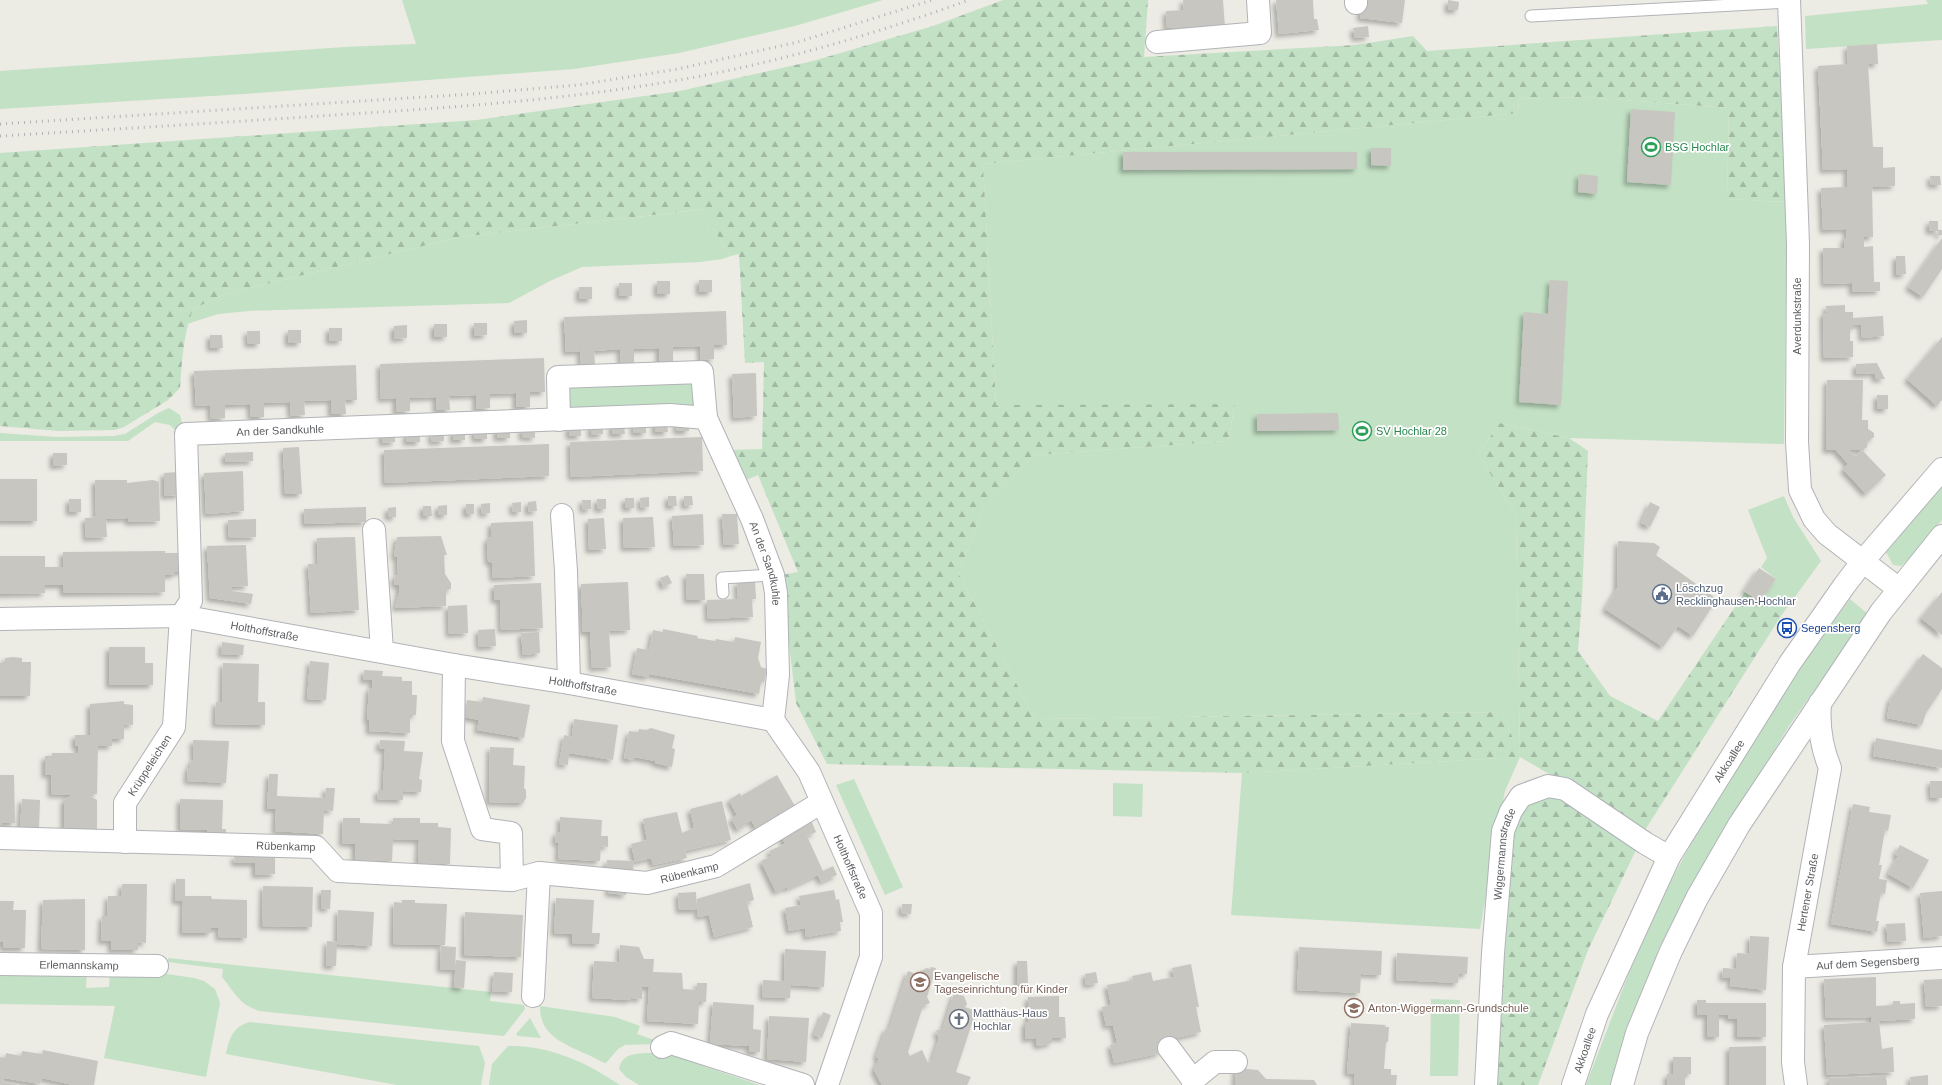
<svg xmlns="http://www.w3.org/2000/svg" width="1942" height="1085" font-family="Helvetica,sans-serif">
<defs>
<pattern id="forest-firs" width="22" height="20" patternUnits="userSpaceOnUse"><rect width="22" height="20" fill="#c3e1c5"/><path d="M5 1l3.5 6h-7zM16 11l3.5 6h-7z" fill="#a2baa3"/></pattern>
<filter id="shadow"><feDropShadow dx="-3.5" dy="3.5" stdDeviation="2" flood-color="#0004"/></filter>
</defs>
<rect width="100%" height="100%" fill="#ecebe4"/>
<path fill="#c3e1c5" d="M402,0H883L795,26L679,53L574,69L244,94L0,109V71L345,47L416,44Z
M1926,0H1942V40L1806,49L1805,16L1928,4Z
M1585,97L1729,108L1727,199L1787,202L1784,444L1569,438L1500,423L1478,454L1516,515L1520,757L1505,791L1480,929L1231,915L1242,773L1520,757L1502,712L1035,719L959,574L983,508L1034,455L1228,441L1235,405H996L983,164L1519,113L1518,99Z
M707,209L712,227L731,256L722,259L700,262L582,267L550,281L509,303L249,311L218,314L187,324L193,309L225,294L460,237Z
M691,376L695,407L564,411L563,381Z
M169,408L180,415L183,426L182,437L170,425L155,422L128,441H0V433L57,437L113,436L125,434L158,413Z
M1942,484V520L1909,559L1901,566L1893,565L1886,552L1889,547Z
M1784,496L1793,517L1821,561L1781,616L1760,602L1776,579L1761,567L1767,558L1748,510Z
M1850,599L1868,614L1789,726L1727,828L1614,1085H1586L1630,970L1666,890L1693,840L1792,680Z
M854,779L903,887L885,895L836,785Z
M1113,783L1143,784L1142,817L1113,816Z
M168,958L491,992L490,1001L524,1005L525,1009L504,1036L259,1011C239,1004 235,993 222,977L223,969L168,962Z
M0,969L87,971L86,988L109,987L110,972H154L194,978L204,981L215,989L220,1003L206,1077L104,1058L115,1006L0,1004Z
M1431,999L1460,1000L1458,1076H1430Z
M540,1006L615,1017L640,1026L637,1034L660,1042L659,1044L625,1045L618,1049L606,1063L602,1062C577,1047 539,1042 540,1006Z
M530,1018L541,1038L518,1036L516,1034Z
M250,1022L479,1046L485,1063L481,1085H397L226,1054C229,1039 233,1026 250,1022Z
M508,1046C549,1045 586,1062 620,1085H489L492,1064Z
M666,1051L706,1067L760,1085H639L626,1077L619,1069C623,1047 650,1056 666,1051Z"/>
<path fill="url(#forest-firs)" d="M1003,0H1148L1144,57L1356,45L1413,36L1427,51L1777,26L1787,202L1727,199L1729,108L1585,97L1518,99L1519,113L983,164L996,405L1235,404L1228,441L1034,455L983,508L959,574L1035,719L1502,712L1520,756L1516,515L1478,454L1500,423L1569,438L1588,451L1582,599L1578,651L1610,696L1658,721L1745,592L1781,616L1645,830L1520,757L1242,773L827,764L796,703L781,575L798,572L758,475L744,481L731,450L762,449L764,362L745,363L739,254L731,256L712,227L706,209L460,237L225,294L193,309C183,335 182,361 180,388L168,400L124,427L115,430L59,431L0,426V153L477,120L680,91L813,61L933,26Z
M1544,796L1559,798L1637,848L1588,950L1538,1085H1493L1512,835L1521,809Z"/>
<path fill="#c8c6c0" filter="url(#shadow)" d="M1183,0H1223L1225,28L1186,31L1185,27L1167,28L1166,11L1184,10Z
M1276,0H1313L1314,19H1317L1319,30L1279,34Z
M1362,0H1405L1402,23L1360,18Z
M1448,0L1459,2L1458,10H1448Z
M1368,26L1369,37L1355,38L1353,28Z
M1877,44L1878,64H1868L1873,147H1883V168L1895,167V186L1872,187L1873,237H1864V247L1873,246L1874,282H1880V291L1852,292V283L1824,284L1823,248H1844V238H1847L1846,229L1823,230L1821,188L1847,187V169L1823,170L1818,66L1848,64L1847,46Z
M1631,109L1675,112L1671,185L1627,182Z
M1371,148H1391V166L1371,165Z
M1123,152H1357V169L1123,170Z
M1579,174L1598,176L1597,194L1578,192Z
M1930,176H1940L1941,185H1931Z
M1929,221H1938V230H1942V235H1938V231H1929Z
M1942,238V269L1923,297L1908,287Z
M1896,256H1905L1906,274L1896,275Z
M699,280H712V292H699Z
M1550,280L1568,281L1561,405L1519,402L1524,312L1548,314Z
M657,281H670V294H657Z
M619,283H632V296H619Z
M579,287H592V299H579Z
M1845,305V312H1853V318L1883,316L1884,336L1862,338L1861,324L1853,325V329H1850V341H1853V357L1824,358L1823,313H1827L1826,306Z
M726,311L727,345H714V359L701,360L700,346L673,347V361L659,362V348L634,349V363H621L620,349L594,351L595,364L581,365L580,351L566,352L564,317Z
M527,320V333H514V321Z
M474,323H487V335L474,336Z
M434,324H447V337H434Z
M407,325V338L394,339V326Z
M329,328H342V341H329Z
M288,330H301V343H288Z
M247,331H260V344H248Z
M210,335H222L223,348H210Z
M1942,337V400L1937,406L1907,379Z
M544,358L545,392H530V407H516V393L490,394V408L476,409V395L449,396L450,410H436V397L410,398V411L396,412V398L381,399L380,364Z
M1877,363L1885,379H1875V373L1856,374V364Z
M356,365L357,400H345L346,414H331V400L304,401L305,415L291,416L290,402L264,403V417H251L250,404L225,405V418L211,419L210,405L196,406L194,371Z
M756,373L757,416L734,418L732,374Z
M1827,380H1863L1862,420H1868V429L1874,433V437L1871,439H1868L1867,448H1864V450H1849L1856,457L1862,450L1886,475L1866,494L1843,469L1848,464L1836,450H1826Z
M1877,395H1888V409H1877Z
M1338,413L1339,430L1257,431V414Z
M655,422H667L668,432H655Z
M676,422H689V431H677Z
M633,423H646V433H634Z
M612,424H624L625,434H612Z
M591,425H603V434L591,435Z
M569,426H581V436H569Z
M497,428L510,429V438H497Z
M522,428H535V438L522,437Z
M474,429H487V439H475Z
M465,430V440H453V431Z
M395,432V442L382,443V433Z
M407,432H420V442H406Z
M431,432H444V441L432,442Z
M702,437L703,471L571,477L570,442Z
M549,444V476L385,483L384,450Z
M299,447L302,494H285L283,448Z
M253,452V461L225,462V453Z
M53,453H67V465L53,466Z
M243,471L244,511L206,514L204,473Z
M179,472L180,495L164,496V473Z
M0,479H37V521H0Z
M95,480H127V483L153,480L159,482L160,521L128,522V518L106,519L107,537L86,538L85,518H92L96,516Z
M668,496H676L677,506H668Z
M684,496H692L693,505L684,506Z
M649,497V507L641,508L640,498Z
M625,498H634V508H625Z
M69,499H81V512H69Z
M597,499H606V509H597Z
M582,500H591V509L583,510Z
M536,501L537,511L528,512V502Z
M521,502V512H513L512,503Z
M1650,502L1660,507L1650,527L1641,523Z
M490,503V513L482,514L481,504Z
M466,504H474V514H466Z
M447,505V515H438V506Z
M423,506H431L432,516H423Z
M366,507V522L305,524L304,509Z
M396,507V517H388V508Z
M703,514L704,545L674,546L672,516Z
M722,514H737L739,544L724,545Z
M653,517L655,547L624,548L623,518Z
M604,518L606,549L589,550L588,519Z
M256,519V537L229,538L228,520Z
M533,521L535,576L493,578L492,563L488,561L487,539L491,537V523Z
M441,536L447,555H444L445,574L451,583V589L446,590V606L395,608L399,593V585H395L394,580L395,576L398,575L397,556L394,557L397,537Z
M355,537L359,610L311,613L308,564H318L317,538Z
M1618,541L1654,543L1660,547L1656,555L1717,599L1693,636L1678,626L1663,647L1605,609L1617,588Z
M246,545L248,586L232,587V591L253,594L251,604L210,598L207,546Z
M165,551V553H183L184,572H175V575H165V592L63,593V585H45V593L0,594V556H45V567H63V552Z
M1759,568L1776,579L1760,602L1744,591Z
M686,574H704L705,600H687Z
M668,575L672,583L663,587L660,578Z
M755,581L756,599H752L753,617L708,619L707,600L738,599L737,582Z
M628,582L630,630L609,631L611,667L592,668L590,632H583L581,584Z
M541,583L543,628L501,630L500,600H494V585Z
M1942,592V635L1921,618Z
M467,605L468,633L449,634L448,606Z
M495,629L496,646L479,647L478,630Z
M663,629L698,636L697,638L715,641L716,639L734,642L735,637L761,642L758,658L761,667L767,669L764,683L761,682L759,694L649,674L648,677L632,674L637,648L649,650L653,630L663,632Z
M539,632L540,653L523,655L521,633Z
M222,642L244,645L243,655L221,654Z
M109,647H145V663H153V685H109Z
M1923,654L1942,668V689L1926,713L1922,725L1887,718L1890,700Z
M13,657L22,658V662H31L30,696H0V663H5V658Z
M310,661L329,663L326,700L307,699Z
M223,663L259,664L258,702H265V725L215,724L216,702H222Z
M364,670L383,671L382,676L402,677V681H412V695H417L416,715H410V733L369,731V720H367L369,688H372V680H363Z
M483,697L530,705L524,738L477,730L479,720L464,717L467,700L482,702Z
M124,701V704L133,705V725L124,724V739H112V746H98L97,794H92L90,796L97,800V831H64V800L72,795L51,794V774L45,775V756H52V753H78V746H75V735H90V704Z
M574,719L618,725L613,760L569,753L568,765L559,764L564,735L572,737Z
M651,728L675,735L672,748L675,749L672,767L655,763V761L634,757L633,760L624,758L629,731L638,732L639,729L646,730Z
M1876,738L1942,750V768L1873,756Z
M193,740L229,741L226,783L187,781L188,767H190L191,760L194,761Z
M380,740L405,741L404,751L423,752L419,779L422,780L421,792L403,791V800L377,799L378,790H383L385,749H379Z
M490,747L514,748L513,765L525,766L524,788L526,790V798L523,803L489,802Z
M269,774H278L277,796L325,798L326,788H335L333,811L324,810L323,834L275,831L276,809H267Z
M0,775H14L15,823H2V825H0Z
M777,775L795,806L756,828L751,820L738,830L731,819L737,815L729,800L740,793L741,796Z
M1930,781H1942V798H1931Z
M22,799L40,800L39,828L20,827Z
M180,799L223,800L222,829H226V839H207V830L180,829Z
M722,801L731,840L685,851L687,858L653,865L651,858L635,862L631,844L647,840L643,819L677,812L682,833L694,828L690,809Z
M1853,804L1870,807L1869,812L1891,815L1888,831L1885,830L1879,865H1882L1879,879L1887,880L1885,894L1881,893L1876,921H1879L1877,932L1831,924Z
M560,817L602,820L601,836H608V847L601,846L600,861L558,859L559,843L555,842L556,832H560Z
M343,818H360V823L393,824V818H420V823H438V827L451,828L450,864L418,863L419,840L393,839L392,861L355,860V844L342,843Z
M810,818L816,832L807,836L823,871L833,866L837,875L821,882L818,875L787,889V887L776,892L761,861L772,856L769,851L785,844L781,835Z
M1900,845L1929,860L1913,888L1888,874L1898,856L1895,854Z
M275,855V874L255,875V863H235L234,856Z
M607,860L634,861L633,870L606,869Z
M176,879H185V896H211L212,899L247,900V938L218,937L219,928H211V933H182L183,901H175Z
M750,883L754,900L747,902L753,927L714,937L709,915L698,917L697,899Z
M122,884H147L146,943L138,942V950H111V941H101L102,916H107L108,896H121Z
M609,885L627,887L626,895L608,893Z
M263,886L313,887L312,927L262,926Z
M321,890H331L330,909L321,908Z
M834,890L836,900L839,899L843,922H840L841,931L806,937L805,928L789,931L785,908L801,905L799,896Z
M1942,891V936L1924,938L1920,893Z
M696,892L697,910H679L678,893Z
M556,898L594,900L592,933H600L599,944L572,943V934L554,933Z
M85,899V950L41,949L43,900Z
M402,900H415V903L447,904L445,945L393,944L394,902L402,903Z
M0,901H14L13,910H26L25,948H3V942H0Z
M902,904H912L911,914L901,913Z
M338,910L374,912L372,946L337,944Z
M465,912L523,915L521,957L464,955Z
M1905,923L1906,941L1888,942L1886,924Z
M1750,936L1769,937L1766,990L1730,986L1731,978H1722L1723,968L1736,969L1737,953L1749,954Z
M327,941L337,942L336,966H326Z
M620,945L639,947L644,959H654L653,972L682,973L683,989L697,990V983H707L706,1002H699L698,1024L647,1021L649,987H642V999L631,998L630,1000L592,998L594,961L619,962Z
M441,946L456,947L455,970L440,969Z
M1299,947L1382,951L1381,975L1361,974L1360,993L1297,990Z
M785,949L826,951L824,987L791,985L790,998L762,997L763,980L784,981Z
M1397,953L1468,957L1467,974H1459L1458,983L1396,980Z
M456,960L466,961L464,988L454,987Z
M1017,961H1027L1028,984L1017,985Z
M1191,964L1199,1007H1196L1201,1032L1176,1038L1157,1054L1114,1063L1110,1045L1117,1043L1113,1025L1106,1026L1102,1007L1111,1005L1107,985L1133,980L1132,976L1151,972L1153,981L1174,977L1172,968Z
M931,967L936,968L927,997L930,1003L923,1006L908,1052L910,1056L922,1050L928,1063L932,1060L939,1038L936,1031L943,1028L954,993L964,996L967,1004L965,1007L976,1011L956,1072L971,1077L967,1085H882L874,1070L879,1058L876,1057L886,1028L889,1029L908,971L918,975L919,972L927,968L930,969Z
M494,972L513,973L512,992L492,991Z
M1096,972L1098,983L1086,985L1085,974Z
M1876,977V1006L1893,1005V1001H1900V1004L1915,1003V1019L1879,1021L1882,1049L1893,1047L1894,1072L1827,1075L1824,1025L1871,1022V1017L1826,1018L1824,979Z
M1942,979V1006L1926,1007L1924,980Z
M1059,996V1017H1065L1066,1038H1052V1043L1039,1046L1036,1044V1038L1025,1039V1022H1028V997Z
M1697,1000H1706V1003H1766V1037H1737V1019H1728V1015H1719V1037H1707V1015H1697Z
M713,1002L754,1005L753,1029L761,1030L760,1052H749V1046L710,1044Z
M823,1012L831,1015L822,1038L814,1035Z
M769,1016L809,1018L806,1062L767,1059Z
M1351,1023L1386,1025L1385,1027H1389L1388,1042H1386L1384,1069H1391V1075H1397L1396,1085H1354L1355,1074L1347,1073Z
M1766,1046V1085H1729V1047Z
M43,1050L98,1061L94,1085H73L42,1078L40,1084L4,1078L3,1082L19,1085H0V1057L5,1058L6,1053L21,1056L22,1051L42,1054Z
M1673,1057H1691V1074H1685V1085H1667V1074H1673Z
M1236,1068L1258,1070L1266,1079L1314,1080L1317,1085H1235Z
M1928,1075V1085H1911L1910,1077Z
M1886,1076L1887,1085H1829V1078Z"/>
<g fill="none" stroke-linecap="round" stroke-linejoin="round">
<defs>
<path id="service" d="M1531,16L1789,2
M723,593L722,578L773,575"/>
<g id="minor">
<path d="M1789,0L1798,244L1797,442L1800,490L1814,519L1827,534L1899,589"/>
<path d="M1356,3V0"/>
<path d="M1157,42L1260,33L1258,0"/>
<path d="M559,420L558,377L702,372L706,418"/>
<path d="M562,515L566,571L569,683"/>
<path d="M374,530L382,651"/>
<path id="s1" d="M0,619L181,616L454,665L569,683L773,720L809,772L871,913V957L827,1085"/>
<path d="M454,665L453,741L482,829L511,833L512,880"/>
<path id="s2" d="M0,838L316,847L338,871L512,880L539,873L647,883L716,866L822,802"/>
<path id="s3" d="M125,842V803L174,727L181,616L191,601L186,434L670,415L706,418L752,519L773,575L776,593L778,675L773,720"/>
<path id="s4" d="M0,964L157,966"/>
<path id="s5" d="M1794,967L1942,958"/>
<path d="M533,996L539,873"/>
<path d="M662,1047L671,1043L803,1085"/>
<path d="M1169,1048L1193,1080"/>
<path d="M1193,1085V1080L1215,1062H1236"/>
<path id="s6" d="M1486,1085L1493,953L1503,831L1511,811L1521,796L1548,786L1565,789L1645,843L1669,857"/>
<path id="s7" d="M1796,1085L1793,1062L1794,967L1830,768C1821,746 1818,727 1820,703"/>
</g>
<g id="secondary">
<path id="s8" d="M1573,1085L1597,1014L1669,857L1790,663L1844,586L1863,561L1942,469"/>
<path d="M1622,1085L1637,1033L1671,951L1697,898L1739,825L1881,612L1942,536"/>
</g>
</defs>
<use href="#service" stroke="#b1b3b7" stroke-width="13"/>
<use href="#minor" stroke="#b1b3b7" stroke-width="24"/>
<use href="#secondary" stroke="#b3b5b9" stroke-width="24"/>
<use href="#service" stroke="#fff" stroke-width="11"/>
<use href="#minor" stroke="#fff" stroke-width="22"/>
<use href="#secondary" stroke="#fff" stroke-width="22"/>
<path stroke="#b2b2b3" stroke-width="3" stroke-dasharray="1 5" stroke-linecap="butt" d="M0,124L472,94L578,85L678,69L798,42L932,0
M0,136C117,129 233,122 350,114C460,107 570,99 679,80C777,63 875,34 969,0"/>
</g>
<defs>
<symbol id="stadium-ring" viewBox="-11 -11 22 22"><circle r="9.5" fill="#fff" stroke="#2e9e5b" stroke-width="1.5"/><path d="M0-5a6.5 5 0 1 0 0 10a6.5 5 0 1 0 0-10ZM-3.5-1.8h7v3.6h-7Z" fill="#2e9e5b"/></symbol>
<symbol id="civic-ring" viewBox="-11 -11 22 22"><circle r="9.5" fill="#fff" stroke="#5c6f8a" stroke-width="1.5"/><path d="M-.6-6.5H3V-4.5H.6V-3L4-1V1h2V6H-6V1h2V-1L-.6-3ZM-1.2 2.5V6h2.4V2.5Z" fill="#5c6f8a"/></symbol>
<symbol id="bus-ring" viewBox="-11 -11 22 22"><circle r="9.5" fill="#fff" stroke="#1a4fb4" stroke-width="1.5"/><path d="M-5-6H5V4H4V6H2V4H-2V6H-4V4H-5ZM-3.5-4V0h7V-4ZM-3.5 1.2v1.5H-2V1.2ZM2 1.2v1.5H3.5V1.2Z" fill="#1a4fb4"/></symbol>
<symbol id="school-ring" viewBox="-11 -11 22 22"><circle r="9.5" fill="#fff" stroke="#8d6e63" stroke-width="1.5"/><path d="M0-5L7-2L0 1L-7-2ZM-4 1L0 2.5L4 1V4Q0 6-4 4Z" fill="#8d6e63"/></symbol>
<symbol id="church-ring" viewBox="-11 -11 22 22"><circle r="9.5" fill="#fff" stroke="#6b7280" stroke-width="1.5"/><path d="M-1.2-6h2.4v3.5h3.3v2.4h-3.3V6h-2.4V-.1h-3.3v-2.4h3.3Z" fill="#6b7280"/></symbol>
</defs>
<g fill-rule="evenodd">
<use href="#stadium-ring" x="1640" y="136" width="22" height="22"/>
<use href="#stadium-ring" x="1351" y="420" width="22" height="22"/>
<use href="#civic-ring" x="1651" y="583" width="22" height="22"/>
<use href="#bus-ring" x="1776" y="617" width="22" height="22"/>
<use href="#school-ring" x="909" y="971" width="22" height="22"/>
<use href="#school-ring" x="1343" y="997" width="22" height="22"/>
<use href="#church-ring" x="948" y="1008" width="22" height="22"/>
</g>
<g text-anchor="middle" stroke-width="3.5" stroke-linejoin="round" paint-order="stroke">
<g font-size="11" fill="#27864d" stroke="#fff" text-anchor="start">
<text x="1665" y="151">BSG Hochlar</text>
<text x="1376" y="435">SV Hochlar 28</text>
</g>
<g font-size="11" fill="#5c5e62" stroke="#fff">
<text transform="translate(1797 316) rotate(-90)" y="4">Averdunkstraße</text>
<text dy="4" stroke="none"><textPath href="#s3" startOffset="520">An der Sandkuhle</textPath></text>
<text dy="4" stroke="none"><textPath href="#s3" startOffset="1104">An der Sandkuhle</textPath></text>
<text dy="4" stroke="none"><textPath href="#s1" startOffset="266">Holthoffstraße</textPath></text>
<text dy="4" stroke="none"><textPath href="#s1" startOffset="589">Holthoffstraße</textPath></text>
<text dy="4" stroke="none"><textPath href="#s8" startOffset="361">Akkoallee</textPath></text>
<text dy="4" stroke="none"><textPath href="#s3" startOffset="84">Krüppeleichen</textPath></text>
<text dy="4" stroke="none"><textPath href="#s2" startOffset="286">Rübenkamp</textPath></text>
<text dy="4" stroke="none"><textPath href="#s6" startOffset="232">Wiggermannstraße</textPath></text>
<text dy="4" stroke="none"><textPath href="#s1" startOffset="949">Holthoffstraße</textPath></text>
<text dy="4" stroke="none"><textPath href="#s2" startOffset="703">Rübenkamp</textPath></text>
<text dy="4" stroke="none"><textPath href="#s7" startOffset="194">Hertener Straße</textPath></text>
<text dy="4" stroke="none"><textPath href="#s5" startOffset="74">Auf dem Segensberg</textPath></text>
<text dy="4" stroke="none"><textPath href="#s4" startOffset="79">Erlemannskamp</textPath></text>
<text dy="4" stroke="none"><textPath href="#s8" startOffset="37">Akkoallee</textPath></text>
</g>
<g font-size="11" fill="#4e5e75" stroke="#fff" text-anchor="start">
<text x="1676" y="592">Löschzug<tspan x="1676" dy="13">Recklinghausen-Hochlar</tspan></text>
</g>
<g font-size="11" fill="#164399" stroke="#fff" text-anchor="start">
<text x="1801" y="632">Segensberg</text>
</g>
<g font-size="11" fill="#785e54" stroke="#fff" text-anchor="start">
<text x="934" y="980">Evangelische<tspan x="934" dy="13">Tageseinrichtung für Kinder</tspan></text>
<text x="1368" y="1012">Anton-Wiggermann-Grundschule</text>
</g>
<g font-size="11" fill="#5b616d" stroke="#fff" text-anchor="start">
<text x="973" y="1017">Matthäus-Haus<tspan x="973" dy="13">Hochlar</tspan></text>
</g>
</g>
</svg>
